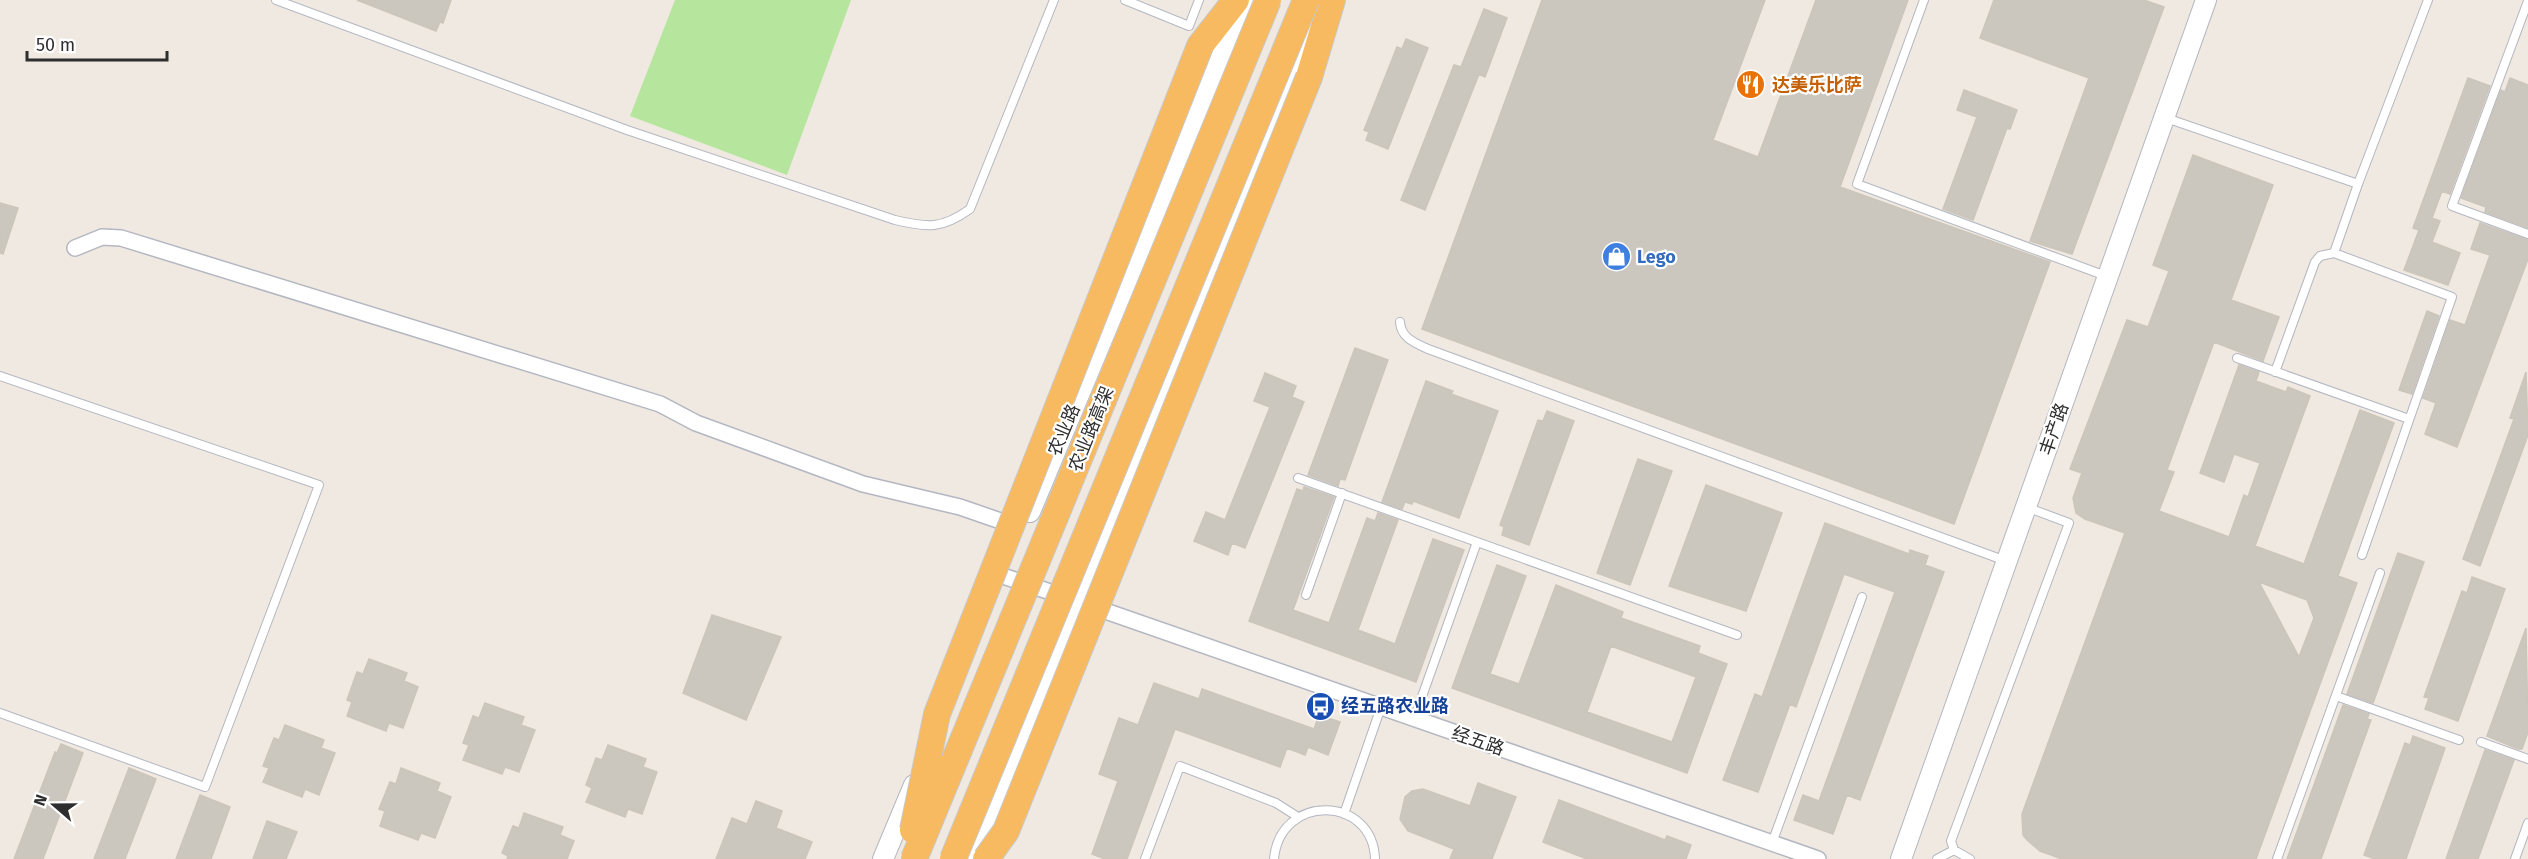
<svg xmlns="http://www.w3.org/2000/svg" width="2528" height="859" font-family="'Fira Sans','Noto Sans SC',sans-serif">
<rect width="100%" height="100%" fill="#efe9e1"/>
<path fill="#b6e59e" d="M675,0H851L787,175L630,116Z"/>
<path fill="#cbc7bf" stroke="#cbc5ba" stroke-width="1.5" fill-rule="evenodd" d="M357,0H451L443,23L440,22L436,31Z
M1542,0H1765L1713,140L1758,157L1816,0H1908L1840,187L2050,262L1954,524L1422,329Z
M1994,0H2144L2164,7L2072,254L2030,241L2089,78L1980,38Z
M1484,9L1507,18L1485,77L1479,74L1425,210L1401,200L1454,65L1461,67Z
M1406,39L1428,48L1388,149L1366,140L1369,132L1364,130L1397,47L1402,49Z
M2468,78L2490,86L2450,194L2442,191L2432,218L2440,221L2432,242L2460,253L2448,285L2404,270L2419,230L2413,228Z
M2510,78L2528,85V228L2485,212L2486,207L2461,198L2501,90L2505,92Z
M1964,90L2017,110L2010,129L2007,128L1973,220L1943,209L1977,117L1957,110Z
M2193,155L2273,185L2231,300L2279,317L2263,361L2214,342L2167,470L2174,472L2159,511L2229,537L2244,495L2248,497L2260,463L2234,454L2224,482L2200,473L2239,365L2259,372L2256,381L2286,392L2288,387L2310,396L2255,546L2304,564L2360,410L2394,423L2338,576L2357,583L2256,859H2062L2040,851L2027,840L2023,835L2022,814L2125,533L2085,519L2076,513L2073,498L2082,473L2070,469L2127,320L2148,327L2169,271L2153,265ZM2259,582L2307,600L2314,618L2299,657Z
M0,203L18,208L3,254L0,253Z
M2480,223L2528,240V259L2457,447L2425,434L2436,403L2423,398L2450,320L2465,325L2490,255L2471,249Z
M2427,311L2439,316L2412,394L2399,390Z
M1355,348L1388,360L1345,480L1340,479L1338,486L1308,475Z
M2526,372L2528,435L2480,566L2463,559L2514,419L2510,418Z
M1265,373L1296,386L1292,397L1304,402L1245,548L1232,543L1228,555L1194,541L1206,512L1225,520L1270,407L1254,401Z
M1426,381L1453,391L1451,394L1498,411L1459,518L1413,501L1412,504L1405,502L1402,509L1382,502Z
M1547,411L1574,421L1529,545L1502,535L1504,527L1500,525L1538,420L1543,421Z
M1638,459L1672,471L1630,585L1597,573Z
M1706,485L1782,513L1746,611L1669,586Z
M1304,487L1334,497L1293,610L1329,623L1367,518L1375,521L1378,513L1398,520L1358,630L1395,644L1433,539L1464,550L1416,682L1249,621L1297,489L1303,491Z
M1825,523L1909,554L1910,550L1928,556L1925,565L1944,572L1860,800L1847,795L1833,834L1794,820L1803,795L1819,801L1895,592L1844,574L1796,707L1790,704L1758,792L1723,780L1755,694L1762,697Z
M2398,553L2424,562L2373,703L2347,694Z
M1497,565L1526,576L1490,674L1519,684L1556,585L1623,612L1621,618L1700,646L1698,653L1727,664L1687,773L1452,688ZM1611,646L1696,677L1672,742L1587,712Z
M2472,577L2505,589L2458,721L2425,709L2429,698L2424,697L2462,591L2467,593Z
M712,615L781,637L746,720L683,693Z
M2526,628L2528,732L2522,749H2518L2487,736Z
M369,659L407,673L404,681L418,687L403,728L389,723L386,731L347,716L352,702L347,700L357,672L363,674Z
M1154,683L1199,699L1202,689L1314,729L1319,715L1340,722L1328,755L1308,747L1305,755L1287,748L1280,767L1175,729L1127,859H1105L1092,854L1118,781L1099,774L1119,718L1138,725Z
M485,703L524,717L521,725L535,730L519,772L505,767L502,774L463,760L469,745L463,743L473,716L479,718Z
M2343,705L2369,714L2367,719L2371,720L2321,859H2287Z
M285,725L324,740L321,748L335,753L319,795L305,789L302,797L263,782L269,768L263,766L274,738L279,740Z
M2413,736L2445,748L2406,859H2375L2364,855L2405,743L2410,745Z
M61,744L83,753L43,859H14L55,752L57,753Z
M608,745L646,759L643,767L657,772L642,814L628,809L625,817L586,802L592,788L586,785L596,758L602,760Z
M2485,750L2514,760L2478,859H2446Z
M129,768L156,779L125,859H94Z
M401,768L440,783L437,791L451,797L435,838L421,833L418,840L380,826L385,811L379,809L390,782L396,784Z
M1478,783L1516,797L1492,859H1450L1454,849L1408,831L1400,819L1405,797L1412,791L1423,789L1470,806Z
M200,795L230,807L211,859H176Z
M1559,800L1665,840L1667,836L1691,845L1686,859H1587L1543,842Z
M756,801L782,811L776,828L812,842L805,859H716L732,818L747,824Z
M524,813L563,827L560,835L574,841L567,859H507L508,856L502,853L513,826L519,828Z
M267,821L297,832L286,859H253Z"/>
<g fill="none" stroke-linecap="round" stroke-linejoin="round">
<defs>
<path id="service" d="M276,0L627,130L895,220C928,228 942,229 970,209L1054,0
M1125,0L1189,26L1199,0
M1924,0L1857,184L2106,276
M2528,1L2452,206L2528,234
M2166,118L2358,184L2428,0
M2358,184L2334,253L2452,297L2362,555
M1400,322C1401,338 1415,343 1428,349L2006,561
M2237,358L2409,419
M2275,372L2315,262L2320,256L2334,253
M0,376L319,485L205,787L0,713
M1298,478L1737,635
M1306,595L1342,493
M2336,696L2459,740
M1414,719L1477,542
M2481,742L2528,759
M1344,814L1381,707
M1772,843L1862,597
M1145,859L1180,766L1276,803L1298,817
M1274,859C1280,793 1373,795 1375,859
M1937,859L1954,850
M1970,859L1954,850L1951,841L2069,523L2026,507
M2277,859L2380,573
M2515,859L2528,823"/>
<path id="minor" d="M75,248L102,237L121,238L660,404L696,423L863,484L960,507L1012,525
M1003,576L1068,598
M1091,606L1818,859"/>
<path id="tertiary" d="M1030,512L1244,0
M883,859L914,785
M976,859L1311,33
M1901,859L2206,0"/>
<path id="trunk" d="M1200,46L1236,0
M1309,77L1332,0"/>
</defs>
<use href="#service" stroke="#b4b7c1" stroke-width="10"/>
<use href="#minor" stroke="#b4b7c1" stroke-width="18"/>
<use href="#tertiary" stroke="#b4b7c1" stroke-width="22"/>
<use href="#trunk" stroke="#c9c9c9" stroke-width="28"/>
<use href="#service" stroke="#fff" stroke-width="8"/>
<use href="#minor" stroke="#fff" stroke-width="15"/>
<use href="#tertiary" stroke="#fff" stroke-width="20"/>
<use href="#trunk" stroke="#f8ba60" stroke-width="26"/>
<defs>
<path id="trunk-bridge" d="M913,830L937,714L1200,46
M914,859L1268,0
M953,859L1306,0
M986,859L1006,831L1309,77"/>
</defs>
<use href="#trunk-bridge" stroke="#c9c9c9" stroke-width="28" stroke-linecap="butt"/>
<use href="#trunk-bridge" stroke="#f8ba60" stroke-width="26"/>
</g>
<defs>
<symbol id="restaurant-disc" viewBox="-11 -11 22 22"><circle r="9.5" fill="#e8710a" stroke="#fff"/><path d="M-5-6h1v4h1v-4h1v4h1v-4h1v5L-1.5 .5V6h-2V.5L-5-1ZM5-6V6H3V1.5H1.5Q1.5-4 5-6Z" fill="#fff"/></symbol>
<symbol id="shop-disc" viewBox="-11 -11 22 22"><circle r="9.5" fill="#3f7fe0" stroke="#fff"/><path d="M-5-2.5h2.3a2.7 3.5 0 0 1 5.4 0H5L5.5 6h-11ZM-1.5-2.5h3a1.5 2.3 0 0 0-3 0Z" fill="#fff"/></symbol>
<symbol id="bus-disc" viewBox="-11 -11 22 22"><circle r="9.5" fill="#1a4fb4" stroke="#fff"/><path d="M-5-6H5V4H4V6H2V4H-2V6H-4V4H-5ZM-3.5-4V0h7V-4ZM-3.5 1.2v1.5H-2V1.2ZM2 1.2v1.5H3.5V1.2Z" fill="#fff"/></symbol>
</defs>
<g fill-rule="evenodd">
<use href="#restaurant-disc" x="1734" y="68" width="33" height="33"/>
<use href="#shop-disc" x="1600" y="240" width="33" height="33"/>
<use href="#bus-disc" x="1304" y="690" width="33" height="33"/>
</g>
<g text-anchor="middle" stroke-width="4.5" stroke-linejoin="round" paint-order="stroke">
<g font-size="18" font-weight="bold" fill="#c56008" stroke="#fff" text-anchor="start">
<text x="1772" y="91">达美乐比萨</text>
</g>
<g font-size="18" font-weight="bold" fill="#366cbe" stroke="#fff" text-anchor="start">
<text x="1637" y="263">Lego</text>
</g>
<g font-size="18" fill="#2e2e2e" stroke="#fff">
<text transform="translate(1091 429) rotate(-68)" y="6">农业路高架</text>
<text transform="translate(2054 429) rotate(-71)" y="6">丰产路</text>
<text transform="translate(1064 430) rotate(-67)" y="6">农业路</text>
<text transform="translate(1478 741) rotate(19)" y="6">经五路</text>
</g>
<g font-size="18" font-weight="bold" fill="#164399" stroke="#fff" text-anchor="start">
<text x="1341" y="712">经五路农业路</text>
</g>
</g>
<g transform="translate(54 805) rotate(290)" stroke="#ffffff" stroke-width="4.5" paint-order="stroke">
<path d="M0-4.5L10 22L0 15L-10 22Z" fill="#2e2e2e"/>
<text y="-9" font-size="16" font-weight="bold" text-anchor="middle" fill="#2e2e2e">N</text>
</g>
<path d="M27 51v9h140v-9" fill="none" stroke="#2e2e2e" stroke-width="3"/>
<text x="36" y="51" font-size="18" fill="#2e2e2e" stroke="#ffffff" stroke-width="4.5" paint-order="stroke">50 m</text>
</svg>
